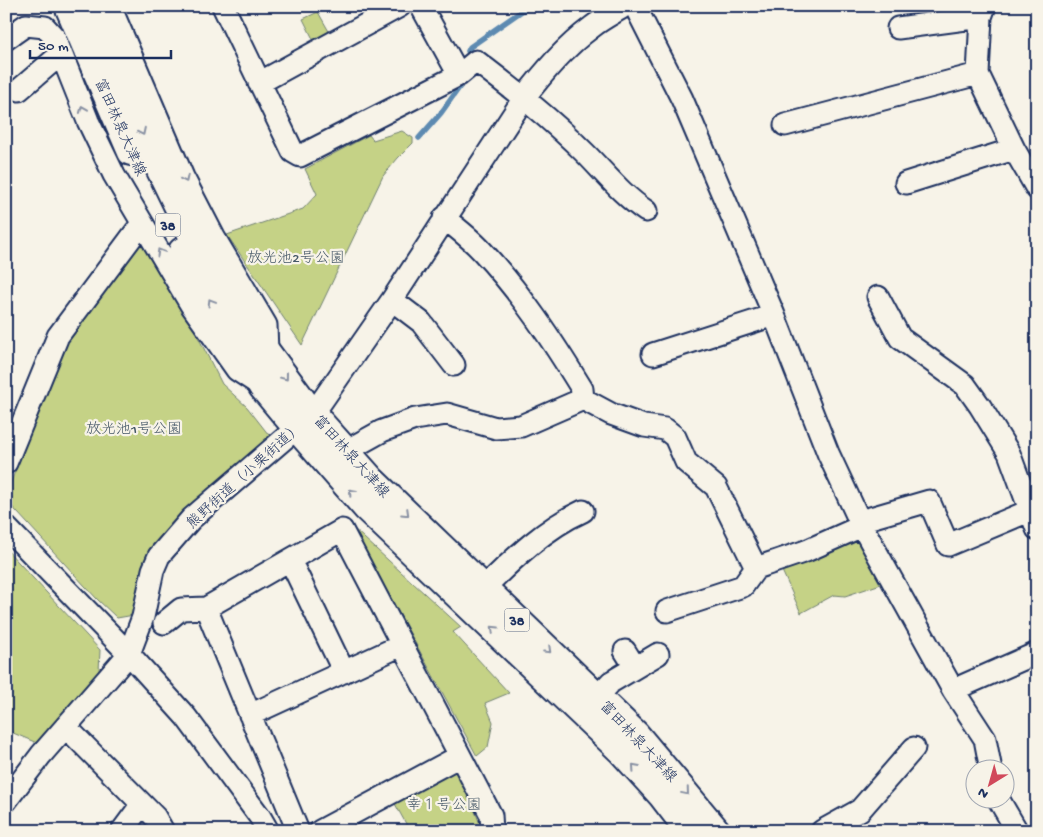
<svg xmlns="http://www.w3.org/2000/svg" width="1043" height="837" font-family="'Gochi Hand','Klee One',sans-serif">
<rect width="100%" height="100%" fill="#f7f3e8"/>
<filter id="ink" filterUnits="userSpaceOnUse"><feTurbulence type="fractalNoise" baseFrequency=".02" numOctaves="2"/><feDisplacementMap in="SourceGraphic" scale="10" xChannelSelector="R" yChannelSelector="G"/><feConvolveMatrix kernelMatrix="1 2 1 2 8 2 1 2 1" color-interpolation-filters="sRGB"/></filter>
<g filter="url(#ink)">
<path fill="#c5d286" stroke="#708072" d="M318,12L331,35L315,43L303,19Z
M402,131L413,138V143L398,158L383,176L302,345L227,235L303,209L317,194L305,169L369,135L373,140Z
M139,240L194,329L222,384L247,407L272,439L155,545L140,577L134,615L117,618L97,599L6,500V496L57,355Z
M352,527L461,627L453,632L509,693L485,703L493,722L488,747L477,756Z
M859,534L884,583L845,596L834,595L801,613L779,564Z
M6,549L100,650L99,671L37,743L6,730Z
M457,767L483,831H410L394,802Z"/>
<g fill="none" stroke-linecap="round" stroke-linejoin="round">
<path stroke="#5d8ab1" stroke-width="5.5" d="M468,51L470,47L526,8L548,6
M419,138L441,113L461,85"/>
<defs>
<path id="minor" d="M110,6L183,177L214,237L266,325L267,352
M223,6L293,152L300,156L459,75
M421,6L459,75L476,61C514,90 551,119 585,153C605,173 622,195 646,211
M634,6L638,12L682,99L774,315L828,453L862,526L953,690L985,739L991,770
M985,6L981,17L978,74L1014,149L1037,189
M898,28L981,17
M6,39L26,25L45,27L55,38L88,121L114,175L143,224L191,305L237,370L260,385
M259,83L400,6
M19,90L61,54
M785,125L978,74
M906,183L1014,149
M444,218C457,228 471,239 482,251C521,293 552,340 582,389L583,399
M878,297L900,338L965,385L980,406L1009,453L1037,529
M392,300L421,322L454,365
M653,354L774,315
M346,451L382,431L415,419L447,414L496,428L521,426L583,399L611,414L644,426L665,429L675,437L686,462L716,487L756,568L806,551L862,526
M6,463L58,336L137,230L143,224
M860,521L929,501L948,545L1029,511
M6,527L129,654L186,717L260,817L268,831
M290,560L344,672
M484,588C513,559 545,528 583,511
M206,608L298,831
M667,611L743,586L756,568
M164,623L181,609L206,608L342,530L491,815L492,831
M625,651L635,667
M953,690L1037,653
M597,697L611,682L658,654
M250,715L402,645
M66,727L155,817L163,831
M999,800L1017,831
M6,801L41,755L129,654L143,617L153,570L159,556L191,519L313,414L392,300L524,98C544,72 565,47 592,27C602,19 614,13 625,6
M122,831L142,804
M320,831L460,756
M822,831L860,810L914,748"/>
<path id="major" d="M68,6L131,152
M89,6L137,123L192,236L267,352L313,414L371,479L636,734L717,831
M182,251L262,387L297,429L366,508L621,751L662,796L689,831"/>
</defs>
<use href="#minor" stroke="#1b2f5e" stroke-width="25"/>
<use href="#major" stroke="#1b2f5e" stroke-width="30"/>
<use href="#minor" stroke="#f7f3e8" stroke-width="21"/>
<use href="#major" stroke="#f7f3e8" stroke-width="26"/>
</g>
<defs><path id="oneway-chevron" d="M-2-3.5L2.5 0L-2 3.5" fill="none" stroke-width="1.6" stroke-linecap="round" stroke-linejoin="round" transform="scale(1.25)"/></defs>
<g stroke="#8991a3">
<use href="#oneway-chevron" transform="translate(83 109) rotate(-112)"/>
<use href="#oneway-chevron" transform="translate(142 132) rotate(64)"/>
<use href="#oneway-chevron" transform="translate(185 179) rotate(64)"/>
<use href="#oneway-chevron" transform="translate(160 252) rotate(-121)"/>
<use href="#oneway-chevron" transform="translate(211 302) rotate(-121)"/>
<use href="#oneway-chevron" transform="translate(285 377) rotate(53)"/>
<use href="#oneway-chevron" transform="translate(352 492) rotate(-131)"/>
<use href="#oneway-chevron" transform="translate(406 513) rotate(44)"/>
<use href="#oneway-chevron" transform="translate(494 629) rotate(-136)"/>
<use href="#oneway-chevron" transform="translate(548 650) rotate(44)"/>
<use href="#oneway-chevron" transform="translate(635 767) rotate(-132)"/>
<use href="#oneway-chevron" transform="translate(686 792) rotate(50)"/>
</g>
</g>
<g text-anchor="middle" stroke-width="4.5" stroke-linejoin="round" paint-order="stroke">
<g fill="#f7f3e8" stroke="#5d6a87" stroke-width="1">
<rect x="155.5" y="213.5" width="25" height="23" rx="4"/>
<rect x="504.5" y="608.5" width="25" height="23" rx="4"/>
</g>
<g font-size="14" font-weight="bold" fill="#1b2f5e">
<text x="168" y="230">38</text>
<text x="517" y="625">38</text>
</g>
<g font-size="15" fill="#1b2f5e" stroke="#f7f3e8">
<text transform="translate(121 127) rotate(66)" y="5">富田林泉大津線</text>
<text transform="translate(352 456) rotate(48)" y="5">富田林泉大津線</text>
<text transform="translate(244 475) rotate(-42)" y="5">熊野街道（小栗街道）</text>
<text transform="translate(639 741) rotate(47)" y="5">富田林泉大津線</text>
</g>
<g font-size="15" fill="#465868" stroke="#f7f3e8">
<text x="296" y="262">放光池2号公園</text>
<text x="134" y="433">放光池1号公園</text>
<text x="444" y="809">幸１号公園</text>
</g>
</g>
<rect width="1043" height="837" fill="none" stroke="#f7f3e8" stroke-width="25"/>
<rect x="12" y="12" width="1018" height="812" fill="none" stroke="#1b2f5e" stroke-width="2" filter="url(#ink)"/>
<g transform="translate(990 784) rotate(217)"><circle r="24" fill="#f7f3e8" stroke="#9fa5b1"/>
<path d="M0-4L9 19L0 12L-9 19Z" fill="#d1495b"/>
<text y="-8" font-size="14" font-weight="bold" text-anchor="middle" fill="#1b2f5e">N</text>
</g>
<path d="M30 50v8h141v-8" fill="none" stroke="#1b2f5e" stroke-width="2.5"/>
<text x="38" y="50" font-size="15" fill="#1b2f5e" stroke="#f7f3e8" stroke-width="4" paint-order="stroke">50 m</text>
</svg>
